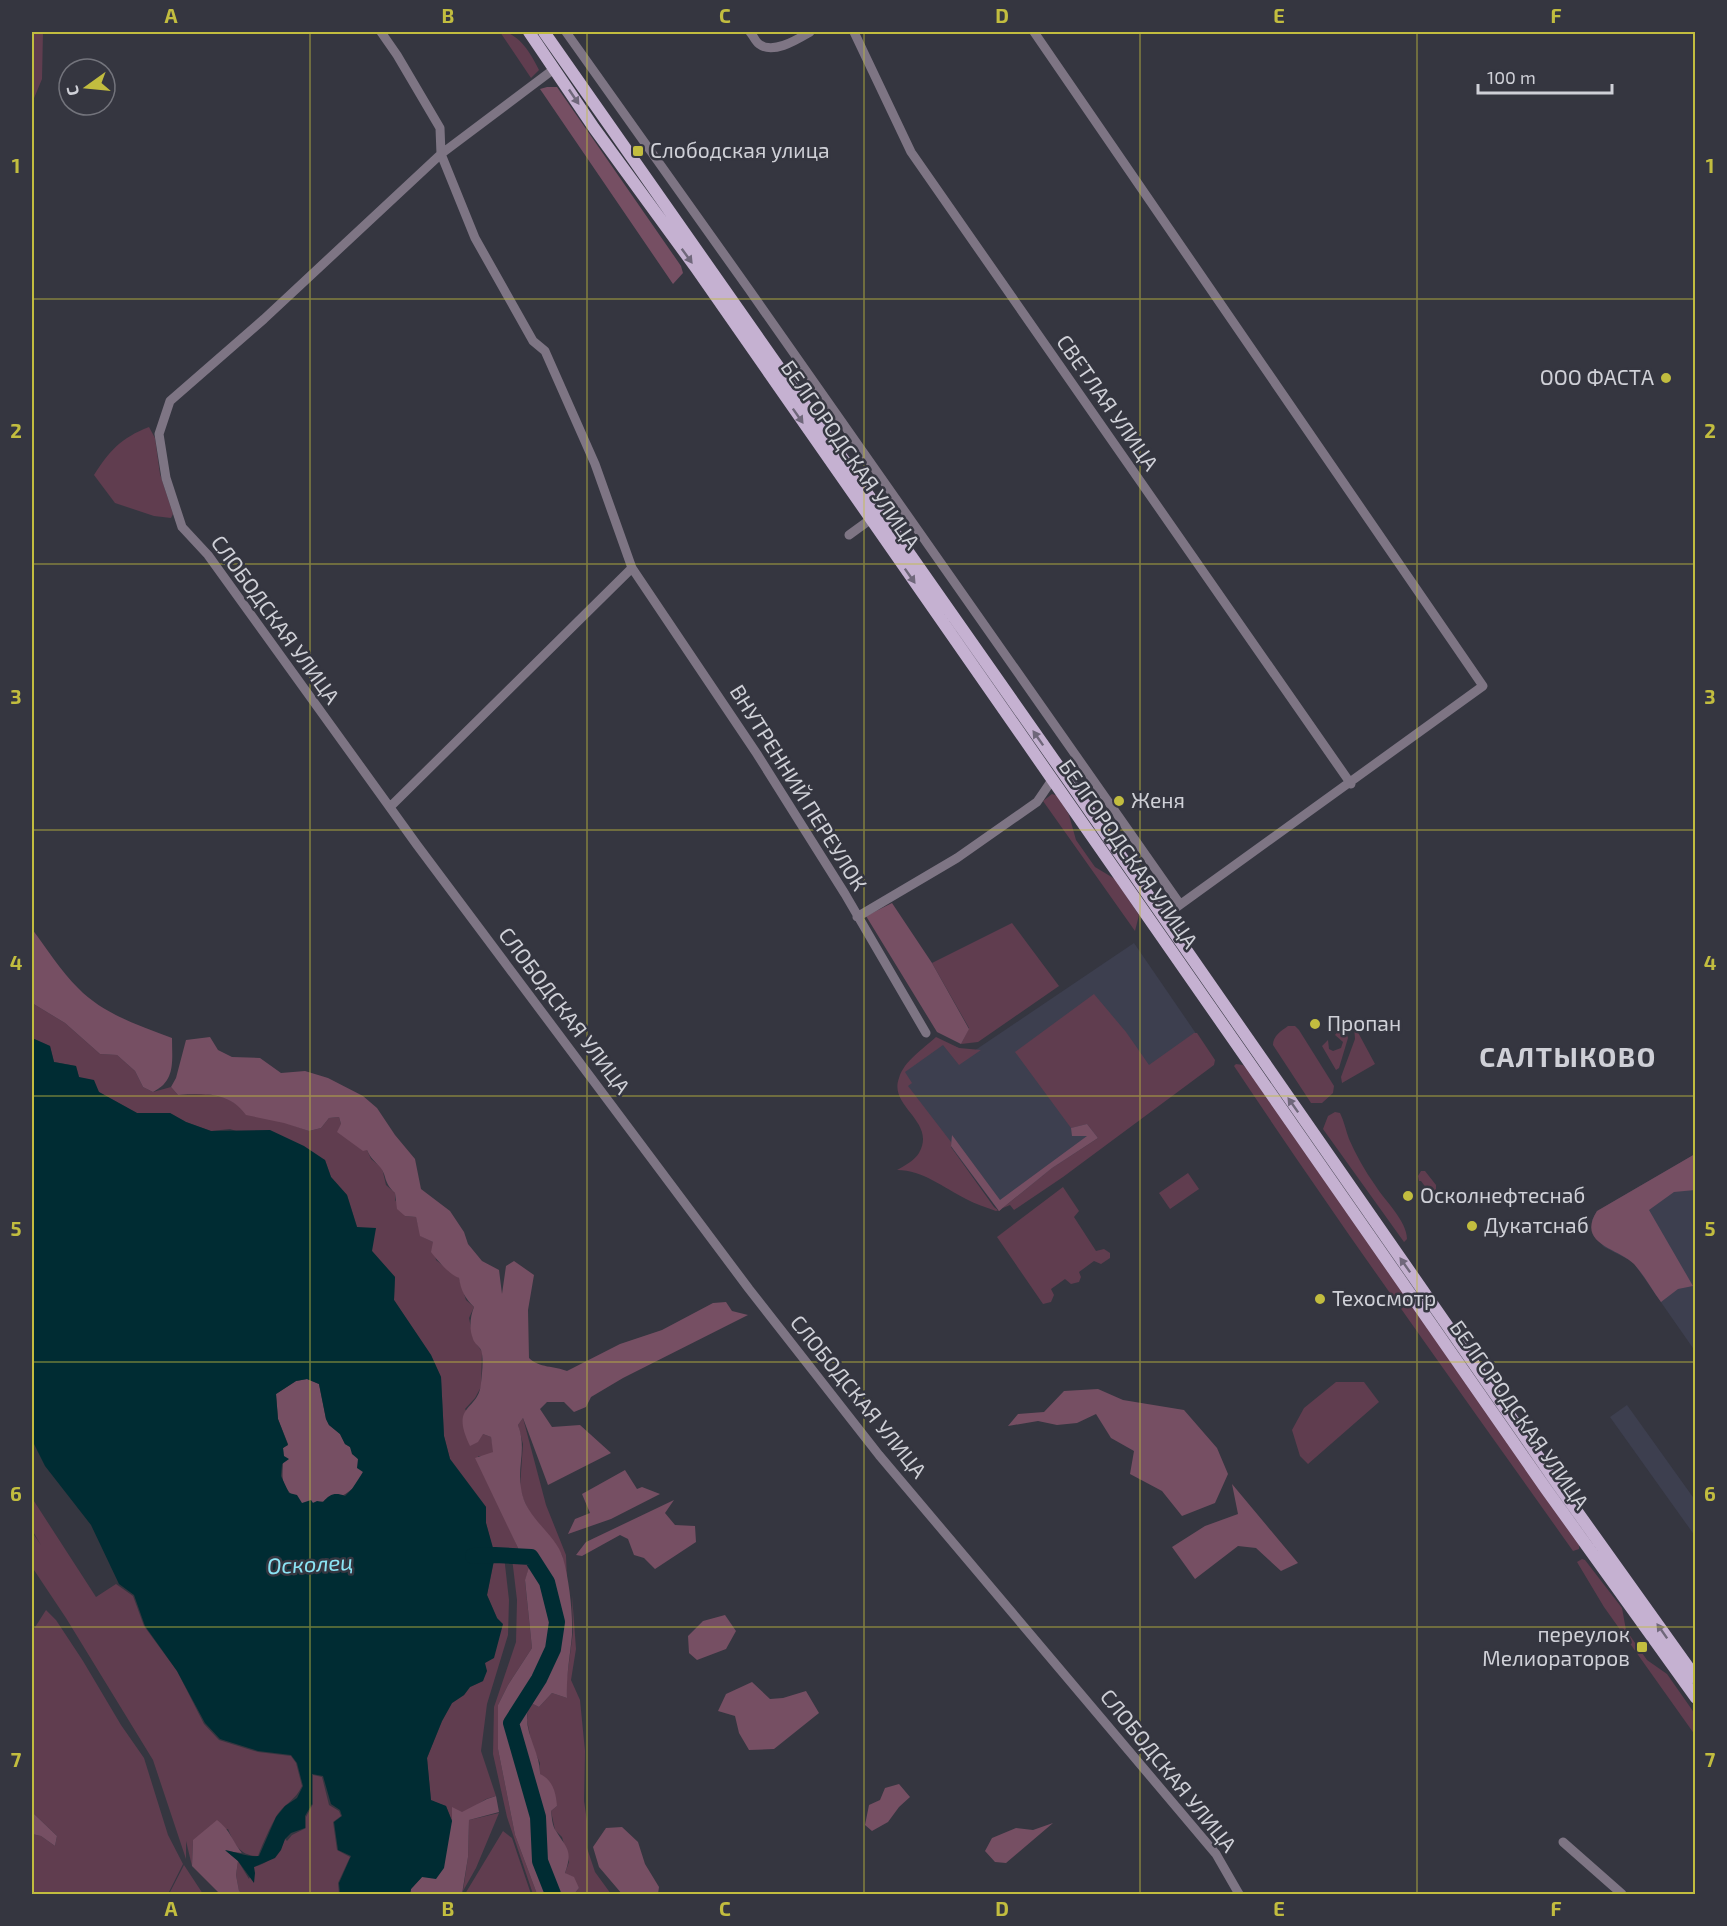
<svg xmlns="http://www.w3.org/2000/svg" width="1727" height="1926" font-family="'Exo 2',sans-serif">
<rect width="100%" height="100%" fill="#353640"/>
<path fill="#3d3f4f" d="M1134,943L1210,1054L998,1210L902,1081L905,1068L942,1041L971,1053Z
M1695,1154V1351L1633,1262L1604,1247L1593,1235L1592,1220L1597,1211Z
M1627,1405L1695,1500V1536L1610,1417Z"/>
<path fill="#603d4f" d="M32,32H43L42,79L32,103Z
M500,32C518,31 532,55 539,70L531,78Z
M149,427L155,438L160,474L173,514L171,518L154,516L115,503L94,475C110,450 121,438 149,427Z
M1052,794L1058,796L1069,815L1076,840L1095,867L1115,879L1139,915L1135,931L1043,801Z
M1012,923L1059,986L978,1042L961,1044L969,1028L932,963Z
M1094,994L1126,1032L1149,1065L1194,1033H1197L1215,1060L1214,1065L1063,1177L1014,1210L1010,1205L996,1211C986,1207 975,1204 966,1199C944,1188 923,1170 897,1170C904,1166 915,1160 919,1153C937,1121 888,1107 899,1078C904,1061 923,1049 936,1037L959,1048L981,1050L959,1065L943,1045L905,1072L912,1083L908,1086L951,1142V1147L994,1207L999,1211L1052,1168L1098,1138L1087,1124L1071,1128L1015,1052Z
M32,1003L65,1023L100,1054L117,1055L135,1071L143,1087L153,1092L171,1087L178,1095L206,1094L227,1098L240,1107L309,1131L321,1128L329,1118L339,1117L341,1124L367,1150L371,1159L382,1168L386,1185L395,1193V1200L405,1216L416,1217L421,1236L433,1242L436,1260L459,1278L466,1300L474,1307L469,1318L473,1338L482,1352L481,1387L475,1398L465,1409L483,1434L491,1437L494,1452L485,1456H478L518,1548L517,1555L494,1554L486,1523V1507L450,1459L444,1436L441,1377L431,1355L394,1300L395,1277L372,1251L357,1227L347,1195L331,1177L325,1160L230,1129L211,1131L186,1122L170,1113H137L99,1092L79,1077L76,1066L54,1062L50,1046L32,1038Z
M1343,1024L1348,1038L1339,1068L1336,1070L1322,1046L1328,1040L1329,1049L1333,1051L1341,1048L1343,1042L1335,1035Z
M1354,1025L1375,1064L1342,1083L1341,1077L1355,1039Z
M1288,1026H1295L1299,1030L1334,1086L1333,1093L1322,1103H1311L1273,1045C1273,1036 1281,1031 1288,1026Z
M1236,1064L1243,1065L1248,1070L1579,1542V1549L1573,1551C1459,1390 1343,1230 1234,1066Z
M1335,1112L1340,1113C1344,1121 1346,1131 1349,1139C1356,1155 1365,1171 1375,1185C1385,1201 1407,1221 1407,1239L1404,1242L1323,1129L1328,1116Z
M1421,1171H1425L1436,1185V1189L1432,1192L1425,1190L1427,1189L1421,1181H1419L1418,1176Z
M1188,1173L1199,1189L1170,1209L1159,1193Z
M1063,1187L1079,1211L1074,1217L1096,1251L1104,1249L1110,1253V1258L1101,1264L1094,1261L1079,1272L1081,1277L1079,1282L1071,1284L1065,1279L1051,1289L1054,1295L1051,1302L1043,1304L997,1237Z
M1336,1382H1364L1379,1402L1308,1464L1300,1456L1292,1430L1304,1408Z
M523,1418L546,1505L566,1555L567,1580L562,1555L531,1516L523,1498L520,1487L523,1444L518,1425Z
M32,1498L96,1597L116,1584L133,1596L144,1626L177,1671L204,1724L219,1740L258,1752L291,1756L296,1763L302,1786C295,1801 285,1803 277,1815C270,1827 263,1843 258,1856C240,1856 234,1844 228,1829L193,1840L192,1866L186,1841V1859L153,1760L66,1618L32,1567V1532L41,1545L32,1530Z
M495,1556H504L509,1600L508,1635L487,1704L481,1751L496,1796L486,1799L452,1821L446,1806L431,1801L427,1758L442,1721L452,1703L464,1695L470,1687L483,1681L485,1663L497,1618L487,1595Z
M512,1558H531V1560L525,1581L532,1648L508,1685L498,1705V1749L515,1835L537,1894H533L507,1817L493,1754L494,1707L516,1642L517,1600Z
M1582,1559L1585,1560L1622,1608L1626,1630L1647,1660L1667,1674L1695,1714V1735L1604,1607L1577,1562Z
M572,1595L576,1649L571,1680L580,1700L585,1751L584,1801L587,1821V1848L595,1872L611,1894H574L579,1888L565,1873L569,1862L562,1837L555,1830L551,1811L557,1806L540,1774V1763L532,1746L527,1720L528,1709L531,1703L539,1707L552,1693L567,1698L566,1685L573,1632Z
M46,1610L56,1620L83,1661L121,1725L144,1758L168,1835L183,1864L168,1894H32V1834L41,1836L55,1846L57,1836L32,1812V1632Z
M313,1775L322,1777L329,1805L339,1811L341,1816L333,1822L337,1850L350,1857L338,1883L339,1894H245L239,1891L236,1875L238,1861L249,1879L254,1867C269,1863 280,1854 285,1839L287,1841L292,1835L306,1828V1817L313,1804Z
M499,1813L476,1868L463,1891L468,1857L469,1820Z
M503,1831L512,1838L531,1894H465Z
M184,1865L203,1894H169Z"/>
<path fill="#764f63" d="M547,87H557L681,266L683,273L673,284L540,89Z
M892,903L932,963L969,1029L961,1044L937,1032L866,916Z
M32,929C47,949 61,971 78,988C103,1014 140,1026 172,1038C172,1061 176,1081 153,1092L143,1087L135,1071L117,1055L100,1054L65,1023L32,1003Z
M210,1037L218,1050L232,1057L260,1058L281,1073L305,1071L328,1078L363,1096L377,1108L395,1135L415,1159L421,1189L450,1211L464,1232L468,1244L482,1261L499,1270L502,1294L506,1266L514,1261L534,1275L528,1310L529,1358C539,1368 555,1366 567,1371L620,1344L662,1330L713,1303L726,1302L732,1311L748,1315L623,1378L591,1397L586,1407L574,1412L564,1402H547L540,1409L552,1427L580,1425L611,1453L548,1485L523,1418L518,1425C527,1449 517,1466 521,1488C525,1519 555,1532 563,1558C569,1579 573,1613 572,1635C570,1656 566,1677 567,1698L552,1693L539,1707L531,1703C518,1726 541,1751 540,1774C553,1780 556,1793 557,1806L551,1811C552,1817 552,1826 556,1831C567,1849 573,1850 565,1873L574,1877L579,1888L574,1894H556L543,1861L540,1816L512,1723L540,1680L554,1650L557,1622L548,1582L532,1556L517,1552L518,1548L475,1458L493,1452L491,1437L483,1434L478,1442L470,1446C449,1403 479,1412 481,1383C482,1374 484,1358 481,1350C479,1346 474,1343 473,1339C469,1329 470,1317 474,1307C465,1298 461,1291 459,1278C450,1275 437,1260 431,1252L433,1242L420,1236L416,1217L405,1216L397,1209L395,1193C383,1182 387,1175 380,1167C374,1160 371,1159 367,1150L363,1151L337,1132L341,1124L339,1117L329,1118L321,1128L309,1131L284,1123L246,1115C230,1092 203,1093 178,1095L171,1087L176,1078L186,1040Z
M1087,1124L1098,1138L1052,1168L999,1211L951,1146L952,1135L1000,1200L1087,1136H1072L1071,1128Z
M1695,1154V1190L1674,1192L1649,1210L1693,1286L1678,1289L1661,1302C1652,1290 1644,1275 1634,1264C1618,1248 1576,1244 1597,1211Z
M307,1379L319,1384L326,1419L329,1425L340,1434L345,1444L350,1447L358,1459L363,1472C351,1500 330,1501 302,1504C274,1481 285,1478 283,1448L288,1444L278,1419L276,1394L296,1381Z
M1098,1389L1123,1400L1184,1410L1217,1448L1228,1474L1215,1503L1182,1516L1162,1491L1130,1474L1134,1451L1111,1438L1096,1414L1077,1423L1057,1425L1038,1421L1008,1426L1018,1414L1044,1412L1064,1391Z
M625,1470L637,1489L642,1487L660,1494L611,1519L568,1534L575,1519L590,1513L582,1494Z
M1232,1484L1298,1563L1281,1571L1256,1548L1238,1546L1195,1579L1172,1547L1205,1526L1238,1514Z
M674,1500L665,1513L675,1525L695,1526L696,1542L655,1569L644,1558L634,1555L628,1539L620,1535L582,1556L576,1555L586,1542Z
M531,1560C536,1568 543,1576 546,1585C565,1642 536,1676 507,1723L534,1817L537,1863L549,1894H537L515,1835L498,1749V1705L508,1685L532,1648L525,1580Z
M725,1615L736,1631L726,1649L697,1660L689,1653L688,1636L703,1621Z
M752,1682L770,1699L783,1698L806,1691L819,1713L774,1749L749,1750L739,1733L735,1716L718,1711L726,1694Z
M899,1784L910,1797L899,1807L888,1822L872,1831L865,1825L869,1805L880,1800L885,1788Z
M496,1796L499,1812L469,1820L468,1857L462,1894H410L411,1889L422,1877L452,1821V1807L462,1812L487,1799Z
M32,1812L57,1836L55,1846L41,1836L32,1834Z
M217,1820C231,1831 231,1839 242,1853L226,1851L238,1861L236,1875L239,1891L245,1894H220L192,1866L193,1840Z
M1053,1823L1006,1863L995,1862L985,1851L992,1838L1016,1828L1033,1830Z
M622,1827L638,1842L645,1864L659,1887L658,1894H622L599,1867L593,1847L606,1828Z"/>
<path fill="#002c33" fill-rule="evenodd" d="M32,1038L50,1046L54,1062L76,1066L79,1077L94,1080L99,1092L137,1113H170L186,1122L211,1131L270,1130L304,1146L325,1160L331,1177L347,1195L357,1227L376,1228L372,1251L395,1277L394,1300L431,1355L441,1377L444,1436L450,1459L486,1507V1523L495,1555L487,1595L497,1618L503,1624L494,1658L485,1663L487,1671L483,1681L470,1687L464,1695L452,1703L442,1721L427,1758L431,1800L446,1806L452,1821L444,1868L436,1879L422,1877L411,1889L410,1894H340L339,1883L351,1856L338,1850L334,1822L342,1816L340,1810L331,1804L323,1776L312,1774V1804L305,1816V1828L291,1833L285,1839L281,1850L275,1858L254,1867L255,1873L254,1883L238,1861L225,1850C236,1852 247,1857 259,1856L276,1817L285,1806L297,1798L303,1786L297,1763L291,1755L258,1751L220,1739L205,1723L177,1671L145,1626L134,1595L119,1584L91,1525L45,1466L32,1440ZM307,1379L319,1384L326,1419L329,1425L340,1434L345,1444L350,1447L352,1454L358,1459L357,1468L363,1472L352,1489L345,1496C335,1492 330,1494 323,1502L317,1501L313,1503L311,1500L302,1503L297,1495L289,1493L281,1476L282,1464L289,1459L284,1456L283,1448L288,1445L278,1419L276,1394L296,1381Z"/>
<g fill="none" stroke-linecap="round" stroke-linejoin="round">
<path stroke="#002c33" stroke-width="16" d="M473,1556L495,1555L531,1557L547,1582L557,1622L553,1649L539,1679L511,1723L538,1817L540,1861L553,1894"/>
<path stroke="#7e7584" stroke-width="9" d="M381,32L397,55L440,128L441,154L475,238L533,341L545,351L595,464L632,568L757,754L845,894L926,1033
M566,32L748,288L1180,904
M750,32C753,35 755,41 759,44C773,55 798,39 810,32
M854,32L911,152L1351,784
M1034,32L1483,686L1163,917
M554,69L441,154L264,319L170,401L159,434L166,478L182,527L208,555L417,845L749,1289L879,1455L1216,1854L1239,1894
M849,535L871,519
M391,806L632,568
M857,917L957,858L1037,802L1052,780
M1563,1842L1622,1894"/>
<path stroke="#c5b1d1" stroke-width="12" d="M529,32L594,128L696,268L871,519L1546,1489L1696,1698
M544,32L1073,787L1556,1482L1696,1678"/>
</g>
<defs><path id="oneway-solid" d="M-6-.8H1V-3.2L6.5 0L1 3.2V.8H-6Z" transform="scale(1.5)"/></defs>
<g fill="#6f677a">
<use href="#oneway-solid" transform="translate(574 97) rotate(56)"/>
<use href="#oneway-solid" transform="translate(687 256) rotate(54)"/>
<use href="#oneway-solid" transform="translate(798 416) rotate(55)"/>
<use href="#oneway-solid" transform="translate(910 576) rotate(55)"/>
<use href="#oneway-solid" transform="translate(1038 738) rotate(-125)"/>
<use href="#oneway-solid" transform="translate(1293 1105) rotate(-125)"/>
<use href="#oneway-solid" transform="translate(1405 1265) rotate(-125)"/>
<use href="#oneway-solid" transform="translate(1662 1631) rotate(-125)"/>
</g>
<path fill="none" stroke="#c2bd3f" stroke-width="1.5" stroke-opacity="0.55" d="M310,32V1894M587,32V1894M864,32V1894M1140,32V1894M1417,32V1894M32,299H1696M32,564H1696M32,830H1696M32,1096H1696M32,1362H1696M32,1627H1696"/>
<g fill="#c2bd3f" stroke="#353640" stroke-width="2">
<rect x="632" y="145" width="12" height="12" rx="3"/>
<circle cx="1666" cy="378" r="6"/>
<circle cx="1119" cy="801" r="6"/>
<circle cx="1315" cy="1024" r="6"/>
<circle cx="1408" cy="1196" r="6"/>
<circle cx="1472" cy="1226" r="6"/>
<circle cx="1320" cy="1299" r="6"/>
<rect x="1636" y="1641" width="12" height="12" rx="3"/>
</g>
<g text-anchor="middle" stroke-width="5" stroke-linejoin="round" paint-order="stroke">
<g font-size="21" fill="#cfd0d7" stroke="#353640" text-anchor="start">
<text x="650" y="158">Слободская улица</text>
<text x="1654" y="385" text-anchor="end">ООО ФАСТА</text>
<text x="1131" y="808">Женя</text>
<text x="1327" y="1031">Пропан</text>
<text x="1420" y="1203">Осколнефтеснаб</text>
<text x="1484" y="1233">Дукатснаб</text>
<text x="1332" y="1306">Техосмотр</text>
<text x="1630" y="1642" text-anchor="end">переулок<tspan x="1630" dy="24">Мелиораторов</tspan></text>
</g>
<g font-size="21" fill="#cfd0d7" stroke="#353640">
<text transform="translate(1107 403) rotate(55)" y="7">СВЕТЛАЯ УЛИЦА</text>
<text transform="translate(850 455) rotate(55)" y="7">БЕЛГОРОДСКАЯ УЛИЦА</text>
<text transform="translate(275 620) rotate(54)" y="7">СЛОБОДСКАЯ УЛИЦА</text>
<text transform="translate(798 788) rotate(58)" y="7">ВНУТРЕННИЙ ПЕРЕУЛОК</text>
<text transform="translate(1128 854) rotate(55)" y="7">БЕЛГОРОДСКАЯ УЛИЦА</text>
<text transform="translate(564 1011) rotate(53)" y="7">СЛОБОДСКАЯ УЛИЦА</text>
<text transform="translate(858 1397) rotate(51)" y="7">СЛОБОДСКАЯ УЛИЦА</text>
<text transform="translate(1519 1415) rotate(55)" y="7">БЕЛГОРОДСКАЯ УЛИЦА</text>
<text transform="translate(1168 1771) rotate(51)" y="7">СЛОБОДСКАЯ УЛИЦА</text>
</g>
<g font-size="22" font-style="italic" fill="#8be4f4" stroke="#353640">
<text transform="translate(310 1564) rotate(-3)" y="8">Осколец</text>
</g>
<g font-size="27" font-weight="bold" letter-spacing="1.5" fill="#cfd0d7" stroke="#353640">
<text x="1568" y="1067">САЛТЫКОВО</text>
</g>
</g>
<rect width="1727" height="1926" fill="none" stroke="#353640" stroke-width="66"/>
<g transform="translate(87 87) rotate(255)"><circle r="28" fill="#353640" stroke="#73747c" stroke-width="1.5"/>
<path d="M0-4.5L10 22L0 15L-10 22Z" fill="#c2bd3f"/>
<text y="-9" font-size="16" font-weight="bold" text-anchor="middle" fill="#cfd0d7">С</text>
</g>
<path d="M1478 84v9h134v-9" fill="none" stroke="#cfd0d7" stroke-width="3"/>
<text x="1487" y="84" font-size="18" fill="#cfd0d7" stroke="#353640" stroke-width="4.5" paint-order="stroke">100 m</text>
<rect x="33" y="33" width="1661" height="1860" fill="none" stroke="#c2bd3f" stroke-width="2"/>
<g font-size="20" text-anchor="middle" font-weight="bold" fill="#c2bd3f">
<text x="171" y="23">A</text>
<text x="448" y="23">B</text>
<text x="725" y="23">C</text>
<text x="1002" y="23">D</text>
<text x="1279" y="23">E</text>
<text x="1556" y="23">F</text>
<text x="16" y="173">1</text>
<text x="1710" y="173">1</text>
<text x="16" y="438">2</text>
<text x="1710" y="438">2</text>
<text x="16" y="704">3</text>
<text x="1710" y="704">3</text>
<text x="16" y="970">4</text>
<text x="1710" y="970">4</text>
<text x="16" y="1236">5</text>
<text x="1710" y="1236">5</text>
<text x="16" y="1501">6</text>
<text x="1710" y="1501">6</text>
<text x="16" y="1767">7</text>
<text x="1710" y="1767">7</text>
<text x="171" y="1916">A</text>
<text x="448" y="1916">B</text>
<text x="725" y="1916">C</text>
<text x="1002" y="1916">D</text>
<text x="1279" y="1916">E</text>
<text x="1556" y="1916">F</text>
</g>
</svg>
